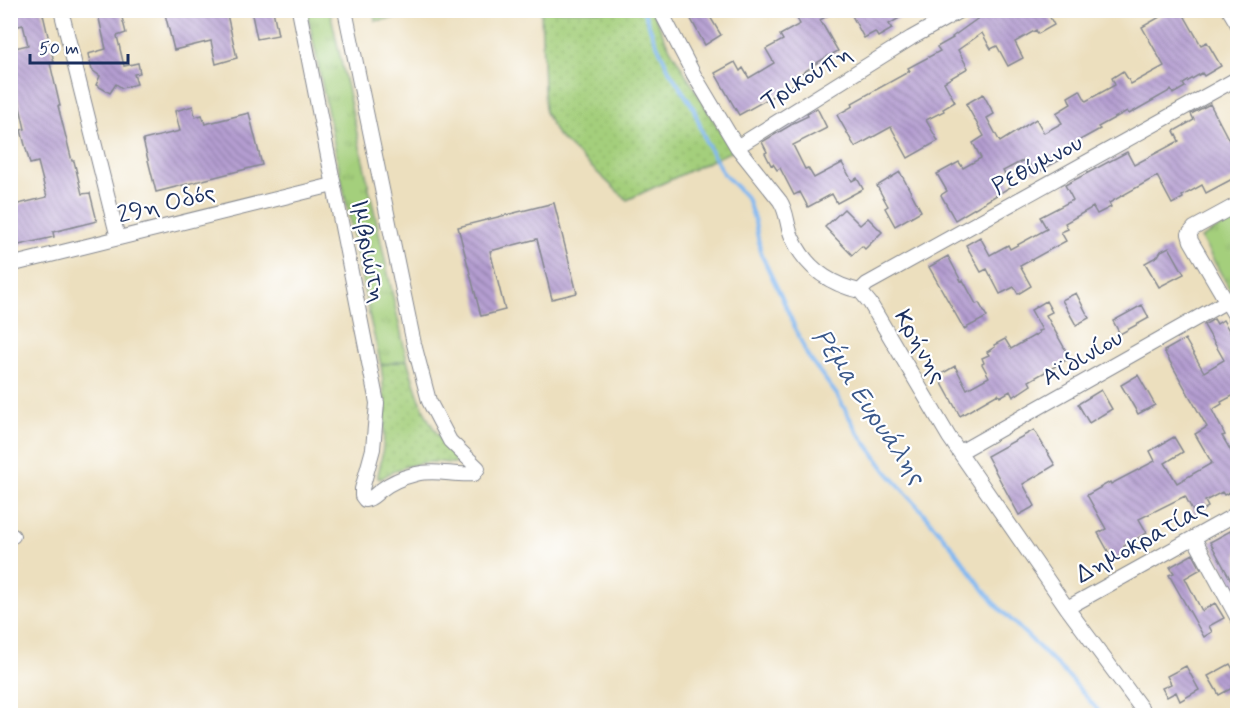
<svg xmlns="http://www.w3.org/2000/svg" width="1248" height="726" font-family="Mynerve,sans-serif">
<defs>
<pattern id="grass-dots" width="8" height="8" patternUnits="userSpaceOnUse" patternTransform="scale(1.5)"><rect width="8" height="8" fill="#a4cf7b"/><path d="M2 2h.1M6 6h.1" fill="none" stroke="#8db26d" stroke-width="1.8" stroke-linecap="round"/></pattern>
<pattern id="park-tufts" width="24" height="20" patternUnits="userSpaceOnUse" patternTransform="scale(1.5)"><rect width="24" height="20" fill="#a4cf7b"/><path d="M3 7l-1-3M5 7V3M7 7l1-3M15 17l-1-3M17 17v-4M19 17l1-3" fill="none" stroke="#8db26d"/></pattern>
<pattern id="building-back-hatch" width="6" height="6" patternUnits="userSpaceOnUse" patternTransform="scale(1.5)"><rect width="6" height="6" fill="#b49dd0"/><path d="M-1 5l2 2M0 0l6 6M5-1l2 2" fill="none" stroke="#9280ac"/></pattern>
</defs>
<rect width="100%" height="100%" fill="#fff"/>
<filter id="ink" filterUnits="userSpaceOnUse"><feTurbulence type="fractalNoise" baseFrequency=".0167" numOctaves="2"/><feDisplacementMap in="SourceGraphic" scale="12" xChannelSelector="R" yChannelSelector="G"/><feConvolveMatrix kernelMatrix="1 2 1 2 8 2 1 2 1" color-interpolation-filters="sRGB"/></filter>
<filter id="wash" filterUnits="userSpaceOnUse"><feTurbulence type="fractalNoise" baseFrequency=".008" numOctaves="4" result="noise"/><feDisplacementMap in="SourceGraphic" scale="24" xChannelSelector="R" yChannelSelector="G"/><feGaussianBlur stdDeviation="1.35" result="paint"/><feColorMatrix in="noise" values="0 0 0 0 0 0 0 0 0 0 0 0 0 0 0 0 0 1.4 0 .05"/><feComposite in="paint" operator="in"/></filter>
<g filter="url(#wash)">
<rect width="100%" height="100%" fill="#ecdfbe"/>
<path fill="url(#grass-dots)" stroke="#607f6c" stroke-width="1.5" d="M541,11H652L668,45L732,151L627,200L557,135L545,112Z
M407,360C412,375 416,391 422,405C430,426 444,444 457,461V462C452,465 446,462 439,462C419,462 397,467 381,479L378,478V475C387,439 386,402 381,365Z"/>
<path fill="url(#park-tufts)" stroke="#607f6c" stroke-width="1.5" d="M307,11H330L407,360L381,365L370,319Z
M1237,217V302L1201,238Z"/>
<path fill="#a4cf7b" stroke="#607f6c" stroke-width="1.5" d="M374,10H444V11L375,21Z"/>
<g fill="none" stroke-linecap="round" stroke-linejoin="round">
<path stroke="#81b8f1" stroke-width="4" d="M643,10L654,38L670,72L693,107L706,142L723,173L747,198L755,222L761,254L782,298L807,355L837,395L857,431L887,472L915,503L952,547L993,602L1069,677L1103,716"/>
</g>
<g id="blocks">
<path fill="url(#building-back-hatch)" d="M10,10H42L54,62L50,63L60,106H58L72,161H74L82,194L90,193L97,221L53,232L54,237L10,247V206L47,197L38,162L30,164L21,130L25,129L14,81L16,80L10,59V49L28,45L23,25L10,28Z
M97,10H120L126,33L117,36L124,66L138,63L140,73L134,74L137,84L122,88L116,84L110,93L96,85L100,76L92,70L88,54L106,49Z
M164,10H226L237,58L216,64L211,41L174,50Z
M251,10H273L278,35L257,39Z
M686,10H706L721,35L705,45Z
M792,10H837L820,20L838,51L811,66L812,67L802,73L805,78L739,115L715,73L735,62L740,71L743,68L749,78L774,63L766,49L783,40L780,35L800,24Z
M849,10H913L889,24L892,29L878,37L875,32L864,38Z
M982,10H1046L1054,25L1038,34L1036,30L1015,42L1023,58L1008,66L997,46L991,49L982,33L958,50L968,68L944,82L955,102L943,109L944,111L926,120L938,141L908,158L891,127L855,147L837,115L853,106L852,103L910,71L908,68L940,51L937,47L953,38L952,37L984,14Z
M1172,10H1181L1201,45L1207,42L1221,66L1204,76L1202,73L1183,84L1185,87L1173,94L1171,90L1129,114L1127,111L1098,127L1100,129L1060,151L1062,154L1059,155L1062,159L1036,173L1034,171L1033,172L1029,164L1027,165L1024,160L1003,171L1012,186L955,220L941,195L947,191L937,174L959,162L963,168L981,158L973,143L984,136L966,104L983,94L994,114L987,118L1000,142L1036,119L1044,133L1062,123L1056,113L1071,104L1068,97L1080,90L1086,101L1115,85L1112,78L1123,71L1131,84L1164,66L1142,27Z
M1210,104L1231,144L1238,140V176L1206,193L1202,185L1182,196L1183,198L1172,204L1157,176L1109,203L1111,207L1097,214L1093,207L1065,223L1068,229L1061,232L1066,241L1020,266L1031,286L1018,294L1014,287L1000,294L987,269L981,272L966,245L980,237L990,255L1008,245L1010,249L1047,229L1040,217L1073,200L1065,185L1127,152L1134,165L1179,141L1174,131L1194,120L1191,114Z
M193,106L195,117L202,115L205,124L249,113L262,165L156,192L143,140L180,131L175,111Z
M817,108L827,128L793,145L805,169L808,168L814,178L842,163L852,181L857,178L863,189L837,203L832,194L808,207L800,192L794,195L780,168L777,170L773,164L771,165L765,153L767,152L762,142L791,125V124L808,116L807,114Z
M900,172L921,211L895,226L885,208L888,206L877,186Z
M554,203L577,293L552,299L537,239L490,251L505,310L481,316L458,227Z
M844,209L860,225L868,218L882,232L865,249L862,246L852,255L825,227Z
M1169,247L1184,274L1159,287L1145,263L1158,256L1161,251Z
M948,256L961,281L963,280L976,304L979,303L987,317L964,329L929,267Z
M1076,293L1089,318L1076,325L1062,300Z
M1046,301L1052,312L1046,315L1070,358L1029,381L1031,385L1013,397L1010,391L1000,397L998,394L960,416L938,376L955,366L967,389L989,377L982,364L984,363L982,358L989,355L987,352L995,347L994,345L1005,339L1011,349L1039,333L1038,331L1042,330L1031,310Z
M1142,305L1149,318L1120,334L1113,321Z
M1214,319L1217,324L1223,320L1238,346V393L1221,402L1222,404L1212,410L1225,435L1222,436L1238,463V504L1230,492L1224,495L1222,492L1205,501L1208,507L1195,515L1185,496L1139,519L1147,533L1124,546L1127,552L1113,560L1098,533L1106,529L1087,495L1110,482L1111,484L1155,461L1150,451L1174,437L1183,452L1165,463L1177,483L1212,463L1195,434L1207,427L1164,351L1185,339L1204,372L1224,360L1204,325Z
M1138,375L1155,405L1138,414L1121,385Z
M1101,390L1112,409L1089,423L1078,404Z
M1034,430L1055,465L1023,484L1035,506L1019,515L987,456Z
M1234,529L1238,537V593L1210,542Z
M1193,554L1201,569L1185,578L1202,611L1215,603L1224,618L1209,626L1212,632L1204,637L1169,575L1174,573L1170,567Z
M1230,664L1238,678V685L1219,695L1208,676Z
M1186,666L1199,690L1180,701L1176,692L1167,697L1162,688L1171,684L1167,676Z"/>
</g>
</g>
<g filter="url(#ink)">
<use href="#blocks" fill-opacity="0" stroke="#84878e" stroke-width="1.5"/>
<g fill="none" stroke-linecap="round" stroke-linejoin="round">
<defs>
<path id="minor" d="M61,10L118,238
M299,10L377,403L373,449L362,489V496L365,500C373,499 375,494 381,490C391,482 404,477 416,474C435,469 455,476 474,474L478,468L450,441L429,401L414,344L345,10
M660,10L694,75L737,147L780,201C788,213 786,224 792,237C805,267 829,284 860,291L870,303L949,437L1067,608L1147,716
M1229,10L1238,25
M737,147L911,38L961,10
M1238,204L1194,228L1189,234L1191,241L1238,321
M10,265L333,185
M860,291L867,284L1238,78
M960,452L1227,301
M10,537L13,536
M1194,538L1238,619
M1067,608L1238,513"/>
</defs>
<use href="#minor" stroke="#84878e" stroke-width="16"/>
<use href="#minor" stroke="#fff" stroke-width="14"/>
</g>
</g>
<g text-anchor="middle" stroke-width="4.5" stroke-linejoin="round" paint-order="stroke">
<g font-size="24" fill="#1b2f5e" stroke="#fff">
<text transform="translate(806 77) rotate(-32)" y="8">Τρικούπη</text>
<text transform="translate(1037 164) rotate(-29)" y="8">Ρεθύμνου</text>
<text transform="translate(166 203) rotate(-14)" y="8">29η Οδός</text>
<text transform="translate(369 251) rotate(79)" y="8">Ιμβριώτη</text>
<text transform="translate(921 346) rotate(60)" y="8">Κρήνης</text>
<text transform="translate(1082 357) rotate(-30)" y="8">Αϊδινίου</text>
<text transform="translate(1141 541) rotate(-29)" y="8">Δημοκρατίας</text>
</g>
<g font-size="26" font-style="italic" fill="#3a588a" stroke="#fff">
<text transform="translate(870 406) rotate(56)" y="9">Ρέμα Ευρυάλης</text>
</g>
</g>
<rect width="1248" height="726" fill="none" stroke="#fff" stroke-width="36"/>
<path d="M30 54v9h98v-9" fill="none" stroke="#1b2f5e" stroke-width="3"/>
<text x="39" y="54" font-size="18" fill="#1b2f5e" stroke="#ffffff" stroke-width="4.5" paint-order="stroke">50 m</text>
</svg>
